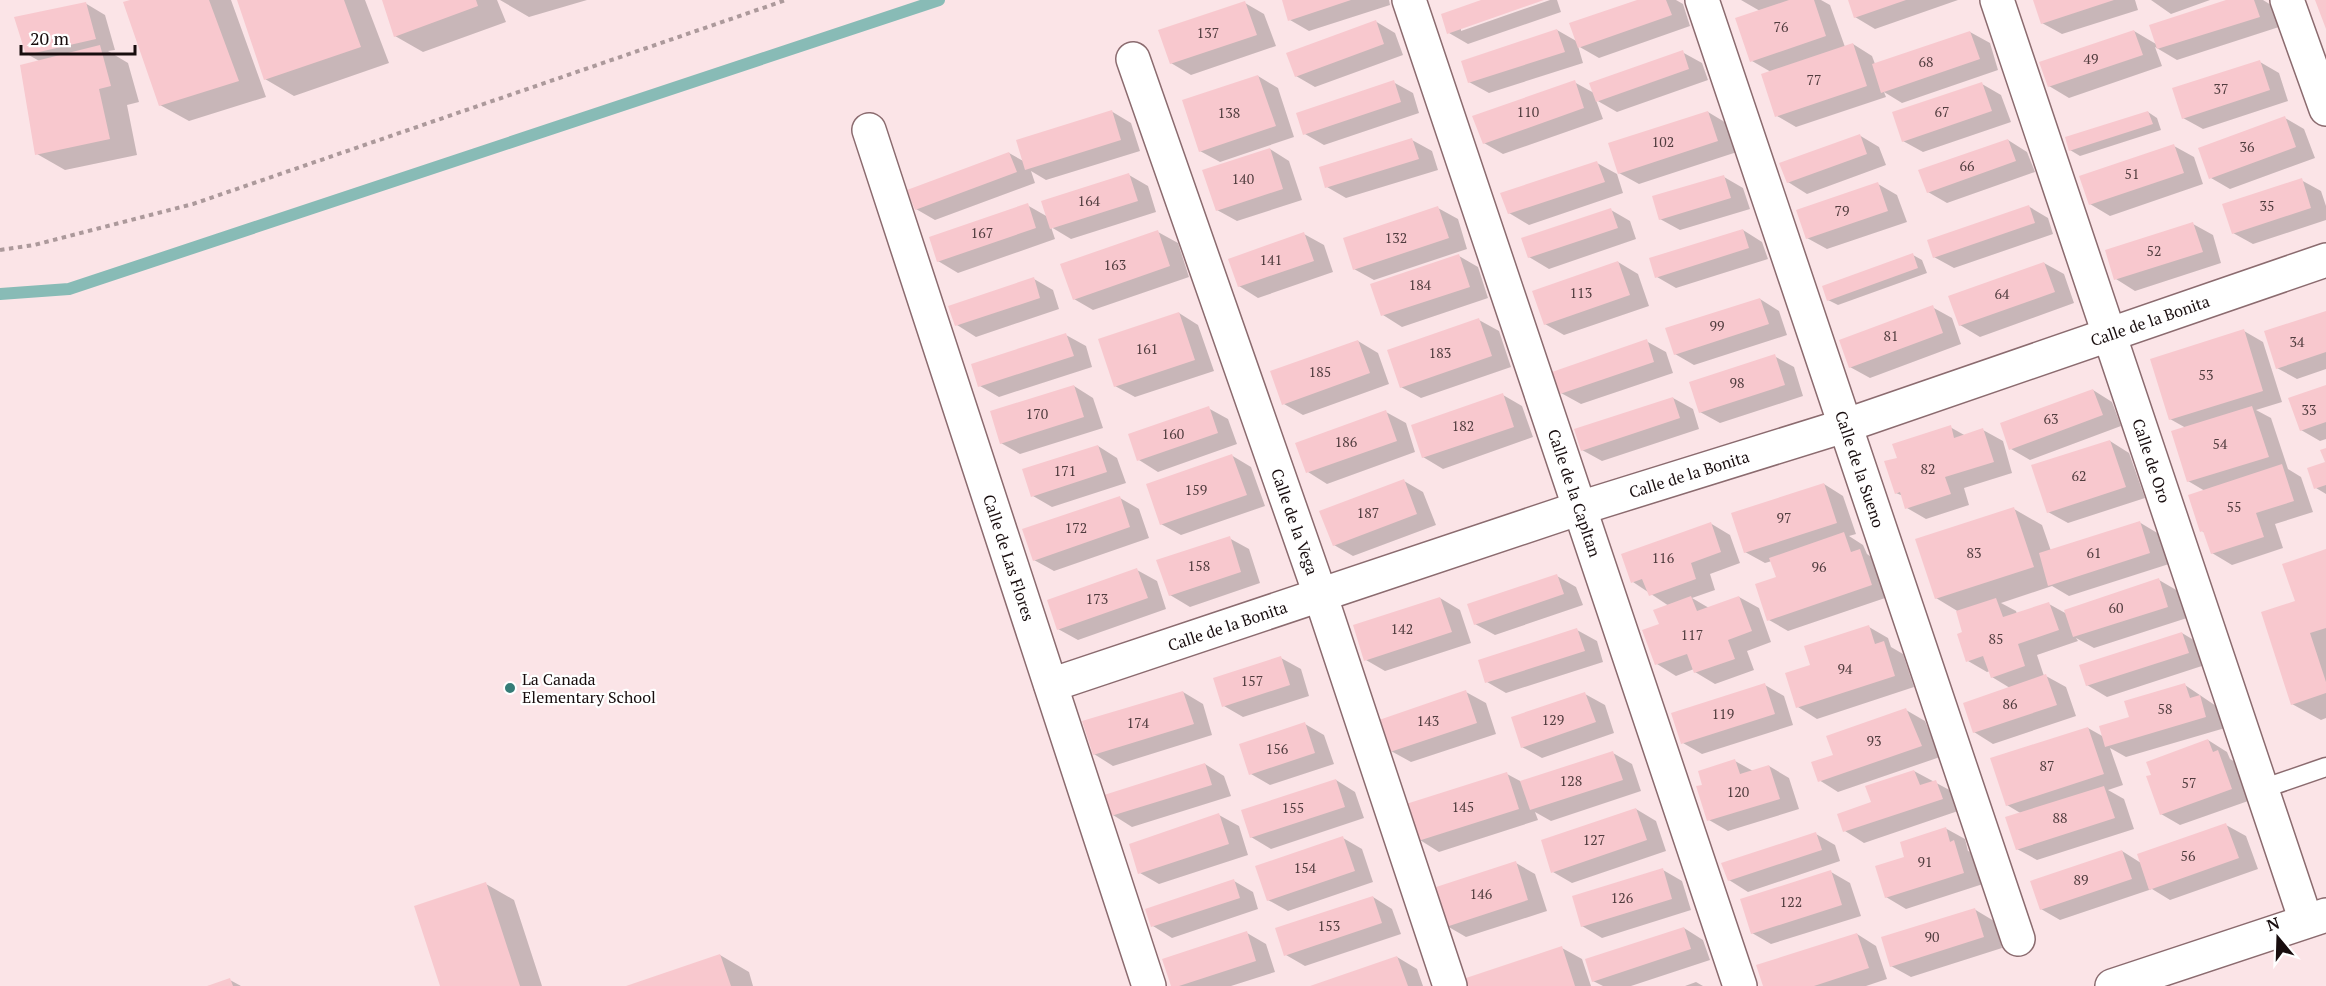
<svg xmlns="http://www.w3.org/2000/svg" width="2326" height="986" font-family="'PT Serif',serif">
<rect width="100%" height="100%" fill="#fbe4e7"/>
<path fill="#0003" d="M135,0H231L266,97L189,121L160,105Z
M238,0H365L389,63L294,96L265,79Z
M384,0H497L506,22L423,52L395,36Z
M500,0H587L529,17Z
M1283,0H1389L1390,5L1309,31L1290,20Z
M1486,0H1541L1461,28V31L1550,0H1557L1561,12L1468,44L1449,33Z
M1641,0H1676L1683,4L1690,26L1599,58L1578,46L1583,63L1489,93L1469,82L1557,30L1578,42Z
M1741,0H1821L1830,5L1845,47L1853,44L1872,56L1875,64L1970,32L1990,43L1998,70L1902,103L1884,92L1886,97L1796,127L1777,116L1771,72L1752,61L1760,11Z
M1853,0H1958L1875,29L1855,17Z
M2035,0H2135L2138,10L2062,34L2042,23Z
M2151,0H2210L2171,14Z
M2231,0H2263L2271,5L2279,27L2177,60L2155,47L2162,66L2069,98L2049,86L2134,31L2156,44Z
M85,3L105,15L115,50L108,51L128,63L139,102L127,105L137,155L65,170L37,154L41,62L27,54Z
M1245,3L1264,14L1276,46L1191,75L1171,63Z
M1375,21L1395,33L1403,55L1315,87L1296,76Z
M1682,52L1702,63L1708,80L1617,112L1596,100L1603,119L1503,154L1484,143L1574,82L1594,93Z
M2260,62L2279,73L2288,101L2203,129L2183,118Z
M1258,76L1278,88L1294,137L1220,162L1200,151Z
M1393,82L1413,93L1419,113L1324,145L1305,134Z
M1982,84L2001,95L2011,122L1923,152L1903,141Z
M1111,111L1131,123L1140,151L1046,180L1031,171L1035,183L935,220L916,209L1009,153L1025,162Z
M1708,112L1728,124L1737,152L1639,184L1619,173Z
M2148,112L2157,118L2161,130L2080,156L2070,150Z
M2285,118L2304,129L2315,158L2230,189L2211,178Z
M1859,135L1879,147L1886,165L1807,194L1788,182Z
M1412,140L1432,151L1438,170L1346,198L1327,187Z
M2008,140L2027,152L2035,172L1947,203L1928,192Z
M2174,146L2194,157L2203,184L2110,216L2090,204Z
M1270,149L1289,161L1302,200L1237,221L1217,210Z
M1597,163L1617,174L1623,193L1529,225L1509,213Z
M1129,175L1148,186L1156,212L1071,239L1051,227L1055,239L958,273L938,261L1027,205L1048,217Z
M1724,177L1743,188L1750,209L1680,230L1660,219Z
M2301,180L2321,191L2326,206V220L2253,244L2233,233Z
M1878,184L1897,195L1907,222L1827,249L1807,238Z
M2028,206L2048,218L2053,234L1954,268L1934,257Z
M1438,208L1458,219L1467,249L1374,280L1354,269Z
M1611,210L1630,221L1636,239L1549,269L1529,257Z
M2193,224L2213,235L2221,263L2135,291L2116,279Z
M1743,230L1762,242L1768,259L1676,288L1657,277Z
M1158,232L1178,243L1189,277L1093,310L1074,299Z
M1304,234L1324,245L1333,272L1258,298L1239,286Z
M1913,255L1922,260L1927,273L1838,305L1828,300Z
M1459,256L1478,267L1488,298L1402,327L1383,315Z
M1618,262L1638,274L1649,306L1564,335L1545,324Z
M2044,263L2064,274L2074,303L1980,337L1960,325Z
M1034,279L1053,290L1059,309L976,337L957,325Z
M1760,299L1779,311L1787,335L1694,365L1675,354Z
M1932,307L1952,318L1961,344L1870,378L1850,367Z
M2326,312V369L2297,379L2277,368Z
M1179,313L1198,325L1214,371L1135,397L1115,386Z
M1479,320L1499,331L1511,367L1421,398L1401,387Z
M2244,331L2263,342L2282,402L2256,410L2271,418L2288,469L2301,477L2313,512L2275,524L2283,548L2232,565L2212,553L2205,533L2202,531L2205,491L2188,481L2186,428L2170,419Z
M1066,335L1086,346L1092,367L999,397L980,386Z
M1358,341L1378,353L1389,384L1303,415L1284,404Z
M1646,341L1666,352L1673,373L1581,404L1561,393Z
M1774,356L1794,367L1803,396L1720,423L1700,412Z
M1074,386L1093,398L1103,428L1020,454L1001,443Z
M2326,386V439L2320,441L2301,430Z
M2093,390L2112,402L2121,426L2030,460L2011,449Z
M1503,395L1522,406L1533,437L1443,469L1423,457Z
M1673,398L1693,409L1699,429L1602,461L1582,450Z
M1208,408L1228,419L1237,444L1158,472L1139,460Z
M1386,412L1406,423L1415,452L1327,484L1308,472Z
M1950,427L1966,436L1983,430L2003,441L2012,473L1964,488L1969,505L1926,519L1907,508L1903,496L1896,493L1899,459Z
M2110,441L2129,453L2145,498L2068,523L2048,512Z
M1098,446L1117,458L1126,483L1052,507L1033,496Z
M1231,455L1251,467L1265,506L1181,535L1161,524Z
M2326,463V494L2316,488Z
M1404,481L1423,492L1436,525L1353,556L1334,545Z
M1824,484L1843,496L1856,534L1849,536L1863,545L1867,554L1879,562L1891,596L1788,631L1769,620L1778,578L1772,561L1765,563L1745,552Z
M1120,498L1139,509L1149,538L1054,571L1034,560Z
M2014,509L2042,525L2051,551L2139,522L2159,534L2169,564L2069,596L2052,586L2001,603L2016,611L2017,614L2049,604L2067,614L2159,580L2178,591L2187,618L2094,648L2076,638L2078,641L2037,655L2044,676H2046L2066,687L2076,716L1993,744L1974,732L2010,688L1992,677L1990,671L1987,672L1968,661L1959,612L1936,598Z
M1710,523L1730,535L1740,563L1710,574L1715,590L1692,598L1709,608L1739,597L1759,608L1771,642L1747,651L1754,670L1715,684L1695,672L1694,669L1676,676L1657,664L1661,625L1669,606L1633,582Z
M1229,538L1249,549L1260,583L1190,607L1170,595Z
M2326,551V718L2321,720L2292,704L2297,602Z
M1137,570L1157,581L1166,609L1078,640L1058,629Z
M1557,576L1576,587L1583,605L1495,635L1475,624Z
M1440,598L1460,610L1471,643L1385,671L1366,660Z
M1869,627L1888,638L1891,647L1903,654L1914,687L1817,719L1798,707L1812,666Z
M1577,630L1597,641L1603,662L1506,693L1487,682Z
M2182,633L2202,645L2208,664L2107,697L2087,685Z
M1281,658L1301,669L1309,696L1243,717L1224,706Z
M1765,685L1784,696L1793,725L1702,754L1683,743Z
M2185,685L2219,708L2225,728L2126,757L2110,748L2123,785L2108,790L2124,799L2134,829L2037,860L2017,849L2022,814L2007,805L2088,728L2104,737L2131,718Z
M1183,692L1203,704L1212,735L1113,766L1094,754Z
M1466,692L1486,703L1496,734L1411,762L1391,751Z
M1585,694L1605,705L1614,733L1542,758L1522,747Z
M1906,710L1925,721L1940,757L1838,792L1819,780L1835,756Z
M1305,724L1324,735L1334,764L1270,785L1251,774Z
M2208,740L2227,752L2230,759L2237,763L2251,800L2180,825L2161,814Z
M1613,753L1632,764L1641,791L1551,821L1535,812L1538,820L1439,852L1420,840L1507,774L1522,782Z
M1735,761L1753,771L1769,766L1789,778L1799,809L1728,831L1709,820L1704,786Z
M1205,764L1224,776L1231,796L1132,827L1113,815Z
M1914,771L1955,793L1961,810L1864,843L1845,831L1873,803Z
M1336,780L1355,792L1364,818L1271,849L1251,837Z
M1636,809L1656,821L1666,851L1572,883L1553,872Z
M1219,815L1239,826L1248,855L1159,884L1140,873Z
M2226,825L2246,836L2258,869L2170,900L2152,889L2060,920L2041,909L2122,851L2141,863Z
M1945,828L1965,839L1968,851L1973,853L1983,884L1906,909L1886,897L1906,858Z
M1816,834L1835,845L1840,861L1748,892L1729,880Z
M1343,838L1362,849L1373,882L1288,911L1268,900Z
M1516,863L1535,874L1547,911L1466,937L1447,926Z
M1663,870L1682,881L1691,910L1602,938L1582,926Z
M1831,872L1850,883L1861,916L1771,944L1752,933Z
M1234,881L1253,892L1258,909L1172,938L1153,926Z
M486,884L514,900L542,986H442Z
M1373,897L1392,909L1401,934L1305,966L1286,955Z
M1974,909L1994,921L2002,948L1911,977L1891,966Z
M1684,928L1703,940L1710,960L1631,986H1603L1593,981Z
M1247,933L1266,944L1275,972L1231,986H1173Z
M1857,934L1876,946L1887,979L1866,986H1765Z
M1562,948L1582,959L1591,986H1467Z
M720,955L749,972L753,986H629Z
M1397,957L1417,969L1423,986H1314Z
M230,980L241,986H210Z
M1696,982L1703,986H1685Z"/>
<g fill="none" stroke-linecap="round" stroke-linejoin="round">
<path stroke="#88bbb6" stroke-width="12" d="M0,294L69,289L939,0"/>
</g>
<path fill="#f8c8ce" d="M130,0H209L239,81L159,106L123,2Z
M237,0H344L361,47L264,80Z
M382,0H476L478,6L394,37Z
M1282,0H1351L1288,21Z
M1481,0H1544L1447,34L1441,14Z
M1637,0H1666L1672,15L1578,48L1569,23Z
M1789,0H1814L1826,36L1750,62L1735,18Z
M1848,0H1906L1854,18Z
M2033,0H2114L2041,24Z
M2226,0H2254L2260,17L2157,49L2149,25Z
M2315,0H2326V29Z
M1245,1L1257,35L1170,64L1158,30Z
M86,2L96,39L26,55L14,17Z
M1376,20L1384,44L1295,77L1286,53Z
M1557,29L1565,52L1468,83L1461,61Z
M2134,30L2143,55L2048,87L2039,62Z
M1970,31L1980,59L1881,93L1872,64Z
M1853,43L1867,86L1775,117L1761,74Z
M100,45L111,86L99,89L110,139L35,155L20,65Z
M1683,50L1689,69L1596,102L1589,83Z
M2260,60L2270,90L2182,119L2172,88Z
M1258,75L1276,126L1199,152L1182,100Z
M1394,80L1401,102L1303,135L1296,113Z
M1575,80L1584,108L1483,144L1472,116Z
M1982,82L1992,111L1902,142L1892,112Z
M1112,110L1121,140L1025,170L1016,140Z
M1708,111L1718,141L1618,174L1608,143Z
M2148,111L2153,124L2069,151L2065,137Z
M2285,116L2296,147L2209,179L2198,148Z
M1860,134L1867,154L1787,183L1779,163Z
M1412,138L1419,159L1325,188L1319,167Z
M2008,139L2016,161L1927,193L1918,170Z
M2174,144L2184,173L2089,205L2079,176Z
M1270,148L1283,189L1216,211L1202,170Z
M1009,152L1017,172L915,210L907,190Z
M1597,161L1605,182L1508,214L1500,193Z
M1129,173L1138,201L1050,229L1041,201Z
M1724,175L1731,198L1659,220L1652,196Z
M2302,178L2311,208L2232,234L2222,204Z
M1878,182L1888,211L1806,239L1796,210Z
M1028,203L1036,228L937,262L929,237Z
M2029,205L2035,223L1933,258L1927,240Z
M1438,206L1449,238L1353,270L1343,238Z
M1611,208L1618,228L1528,258L1521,238Z
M2193,222L2203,252L2114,280L2105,250Z
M1743,229L1749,248L1655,278L1649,258Z
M1158,230L1170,266L1073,300L1060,264Z
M1304,232L1314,261L1238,287L1228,259Z
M1913,253L1918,268L1827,301L1822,286Z
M1459,254L1470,287L1381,316L1370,284Z
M1618,261L1630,295L1544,325L1532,291Z
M2044,262L2055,292L1959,326L1948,296Z
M1034,277L1040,298L955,326L948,306Z
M1760,298L1769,324L1674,355L1665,328Z
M1933,305L1943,333L1849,368L1839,340Z
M2326,311V352L2276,369L2264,331Z
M1179,312L1195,360L1114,387L1098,339Z
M1479,318L1492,356L1400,388L1387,350Z
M2244,329L2263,391L2169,420L2150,359Z
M1066,333L1074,356L978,387L971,364Z
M1647,339L1654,362L1560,394L1552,372Z
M1358,340L1370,373L1282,405L1270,371Z
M1775,354L1785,385L1699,413L1689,382Z
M1074,385L1084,417L1000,444L990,411Z
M2326,385V422L2300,431L2288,398Z
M2093,389L2103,415L2009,450L2000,423Z
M1503,393L1514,427L1422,458L1411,425Z
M1673,397L1680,418L1581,451L1574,429Z
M1209,406L1218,433L1137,461L1128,434Z
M2252,406L2269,457L2187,482L2171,431Z
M1386,410L1397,441L1306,473L1295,443Z
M1951,425L1954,438L1983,428L1994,462L1945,477L1951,494L1905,509L1900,492L1895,494L1884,461L1897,458L1892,444Z
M2110,440L2126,487L2047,513L2031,465Z
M1098,445L1107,472L1031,497L1022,469Z
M2326,448V485L2314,489L2307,468L2325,462L2320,450Z
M1232,454L1247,495L1160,525L1146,484Z
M2282,464L2294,501L2256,513L2264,537L2211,554L2203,531L2200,532L2188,495Z
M1404,479L1417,514L1333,546L1319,511Z
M1824,483L1837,523L1744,553L1731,513Z
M1120,496L1130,527L1033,561L1022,529Z
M2014,507L2034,567L1935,599L1915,539Z
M2140,521L2150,553L2048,586L2039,553Z
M1711,522L1721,552L1691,563L1696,579L1649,596L1642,579L1631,583L1621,554Z
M1844,532L1851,552L1860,549L1872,585L1767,621L1755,584L1776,577L1769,558Z
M1230,536L1241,572L1169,596L1156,560Z
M2326,549V628L2310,633L2326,682V693L2291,705L2261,612L2295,601L2282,564Z
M1137,568L1148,598L1057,630L1047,600Z
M1557,574L1564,594L1474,625L1467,604Z
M2159,578L2168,607L2073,637L2064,610Z
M1691,596L1697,611L1739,596L1752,631L1728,640L1735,659L1694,673L1687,654L1655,665L1642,630L1659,624L1653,610Z
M1440,597L1452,632L1364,661L1353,625Z
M1996,598L2003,617L2049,602L2059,630L2018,644L2025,666L1991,678L1983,656L1966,662L1957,634L1962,632L1956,611Z
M1869,625L1875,644L1884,641L1895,676L1796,708L1785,673L1810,665L1804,646Z
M1577,628L1585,651L1485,683L1478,660Z
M2182,632L2189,653L2086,686L2079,665Z
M1281,656L1290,685L1222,707L1213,678Z
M2046,674L2057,705L1973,733L1963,703Z
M1765,683L1775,714L1681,744L1671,713Z
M2185,683L2190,698L2200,695L2206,717L2105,747L2099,726L2129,717L2124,701Z
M1466,690L1477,723L1390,752L1379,720Z
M1183,691L1194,724L1093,755L1082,721Z
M1585,692L1596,722L1521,748L1511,717Z
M1906,708L1922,746L1818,782L1811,762L1833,755L1826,736Z
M1305,722L1315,753L1249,775L1239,744Z
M2088,727L2104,774L2006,806L1990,758Z
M2208,739L2213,752L2218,750L2232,789L2160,815L2146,776L2151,775L2146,762Z
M1613,751L1623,780L1530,810L1520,781Z
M1735,759L1740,774L1769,765L1780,799L1707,821L1696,786L1702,785L1698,771Z
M1205,763L1212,785L1111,816L1104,795Z
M1914,770L1920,785L1936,780L1943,799L1843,832L1837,814L1871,802L1865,786Z
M1507,772L1519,809L1418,841L1406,804Z
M1336,779L1345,807L1250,838L1241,810Z
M2104,786L2115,818L2016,850L2005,817Z
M1636,808L1647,840L1551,873L1541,840Z
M1219,813L1229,844L1138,874L1129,844Z
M2226,823L2239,858L2149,890L2137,854Z
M1946,827L1950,842L1954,840L1964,873L1885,898L1875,866L1904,857L1900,842Z
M1816,832L1822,850L1728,881L1721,863Z
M1343,836L1355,871L1267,901L1255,866Z
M2122,850L2132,879L2040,910L2030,881Z
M1516,861L1528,900L1446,927L1433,888Z
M1663,868L1672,899L1581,927L1572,896Z
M1831,870L1842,905L1751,934L1740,899Z
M1234,879L1240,898L1151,927L1145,909Z
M486,882L520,986H440L414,906Z
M1373,896L1382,923L1284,956L1275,928Z
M1975,908L1984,937L1890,967L1881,937Z
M1684,927L1691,949L1592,982L1585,959Z
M1247,931L1256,961L1179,986H1171L1162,959Z
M1857,933L1869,968L1814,986H1763L1756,965Z
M1562,946L1575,986H1465L1463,979Z
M720,954L731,986H626Z
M1397,956L1408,986H1310Z
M230,978L233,986H207Z"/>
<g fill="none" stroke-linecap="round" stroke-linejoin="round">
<defs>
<path id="service" d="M2262,789L2326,767"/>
<g id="minor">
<path id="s1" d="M1409,0L1740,986"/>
<path id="s2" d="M1702,0L2018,939"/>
<path id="s3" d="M1997,0L2306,921"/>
<path d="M2287,0L2326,109"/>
<path id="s4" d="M1133,59L1320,594L1450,986"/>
<path id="s5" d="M869,130L1149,986"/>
<path id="s6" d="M1051,685L1580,508L1847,425L2326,260"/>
</g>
<path id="tertiary" d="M2112,986L2326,915"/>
</defs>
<use href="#service" stroke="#8b6b6f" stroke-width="21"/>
<use href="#minor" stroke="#8b6b6f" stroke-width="36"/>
<use href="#tertiary" stroke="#8b6b6f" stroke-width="36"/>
<path stroke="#ac999b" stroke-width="4" stroke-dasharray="4.5 4.5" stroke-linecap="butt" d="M0,250L34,245L193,204L786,0"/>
<use href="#service" stroke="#fff" stroke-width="18"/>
<use href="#minor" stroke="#fff" stroke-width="33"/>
<use href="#tertiary" stroke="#fff" stroke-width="33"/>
</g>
<circle fill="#357c77" stroke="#fff" stroke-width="2" cx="510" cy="688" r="6"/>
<g text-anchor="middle" stroke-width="4.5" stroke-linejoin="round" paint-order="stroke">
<g font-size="14" fill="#503c3e">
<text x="1781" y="32">76</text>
<text x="1208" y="38">137</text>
<text x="2091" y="64">49</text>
<text x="1926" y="67">68</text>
<text x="1814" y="85">77</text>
<text x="2221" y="94">37</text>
<text x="1528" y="117">110</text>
<text x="1942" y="117">67</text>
<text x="1229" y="118">138</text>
<text x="1663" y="147">102</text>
<text x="2247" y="152">36</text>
<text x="1967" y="171">66</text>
<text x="2132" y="179">51</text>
<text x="1243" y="184">140</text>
<text x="1089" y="206">164</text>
<text x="2267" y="211">35</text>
<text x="1842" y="216">79</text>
<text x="982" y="238">167</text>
<text x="1396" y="243">132</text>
<text x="2154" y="256">52</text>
<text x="1271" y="265">141</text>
<text x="1115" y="270">163</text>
<text x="1420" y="290">184</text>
<text x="1581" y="298">113</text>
<text x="2002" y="299">64</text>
<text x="1717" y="331">99</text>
<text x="1891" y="341">81</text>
<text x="2297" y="347">34</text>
<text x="1147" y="354">161</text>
<text x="1440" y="358">183</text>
<text x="1320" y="377">185</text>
<text x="2206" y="380">53</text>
<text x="1737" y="388">98</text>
<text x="2309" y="415">33</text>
<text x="1037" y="419">170</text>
<text x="2051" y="424">63</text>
<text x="1463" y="431">182</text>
<text x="1173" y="439">160</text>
<text x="1346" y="447">186</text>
<text x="2220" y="449">54</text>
<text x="1928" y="474">82</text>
<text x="1065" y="476">171</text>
<text x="2079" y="481">62</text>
<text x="1196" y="495">159</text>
<text x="2234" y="512">55</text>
<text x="1368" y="518">187</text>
<text x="1784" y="523">97</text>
<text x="1076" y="533">172</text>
<text x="1974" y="558">83</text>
<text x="2094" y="558">61</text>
<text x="1663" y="563">116</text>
<text x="1199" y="571">158</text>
<text x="1819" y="572">96</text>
<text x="1097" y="604">173</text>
<text x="2116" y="613">60</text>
<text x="1402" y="634">142</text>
<text x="1692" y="640">117</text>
<text x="1996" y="644">85</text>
<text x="1845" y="674">94</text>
<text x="1252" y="686">157</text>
<text x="2010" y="709">86</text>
<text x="2165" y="714">58</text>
<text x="1723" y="719">119</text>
<text x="1553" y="725">129</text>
<text x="1428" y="726">143</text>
<text x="1138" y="728">174</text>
<text x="1874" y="746">93</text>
<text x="1277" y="754">156</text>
<text x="2047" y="771">87</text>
<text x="1571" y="786">128</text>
<text x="2189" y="788">57</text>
<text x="1738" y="797">120</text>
<text x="1463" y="812">145</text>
<text x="1293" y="813">155</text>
<text x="2060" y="823">88</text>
<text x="1594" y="845">127</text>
<text x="2188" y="861">56</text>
<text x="1925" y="867">91</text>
<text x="1305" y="873">154</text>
<text x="2081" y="885">89</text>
<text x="1481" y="899">146</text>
<text x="1622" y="903">126</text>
<text x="1791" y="907">122</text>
<text x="1329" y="931">153</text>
<text x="1932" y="942">90</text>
</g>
<g font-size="16" fill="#180d0e" stroke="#fff">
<text dy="6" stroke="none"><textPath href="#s6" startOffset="1158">Calle de la Bonita</textPath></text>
<text dy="6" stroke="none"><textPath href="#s3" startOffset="486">Calle de Oro</textPath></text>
<text dy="6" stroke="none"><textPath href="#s2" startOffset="495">Calle de la Sueno</textPath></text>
<text dy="6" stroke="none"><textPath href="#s6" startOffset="672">Calle de la Bonita</textPath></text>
<text dy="6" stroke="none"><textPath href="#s1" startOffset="520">Calle de la Capltan</textPath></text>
<text dy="6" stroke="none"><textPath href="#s4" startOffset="490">Calle de la Vega</textPath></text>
<text dy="6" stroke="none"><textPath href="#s5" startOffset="450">Calle de Las Flores</textPath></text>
<text dy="6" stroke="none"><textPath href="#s6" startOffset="186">Calle de la Bonita</textPath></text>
</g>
<g font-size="16" fill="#180d0e" stroke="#fff" text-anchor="start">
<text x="522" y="685">La Canada<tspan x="522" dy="18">Elementary School</tspan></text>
</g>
</g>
<g transform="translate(2278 938) rotate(341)" stroke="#ffffff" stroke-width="4.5" paint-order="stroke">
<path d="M0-4.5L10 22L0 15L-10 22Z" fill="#180d0e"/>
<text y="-9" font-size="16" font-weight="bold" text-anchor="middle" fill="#180d0e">N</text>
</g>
<path d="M21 45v9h114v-9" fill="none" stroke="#180d0e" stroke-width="3"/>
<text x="30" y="45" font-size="18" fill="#180d0e" stroke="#ffffff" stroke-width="4.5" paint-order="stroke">20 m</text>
</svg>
